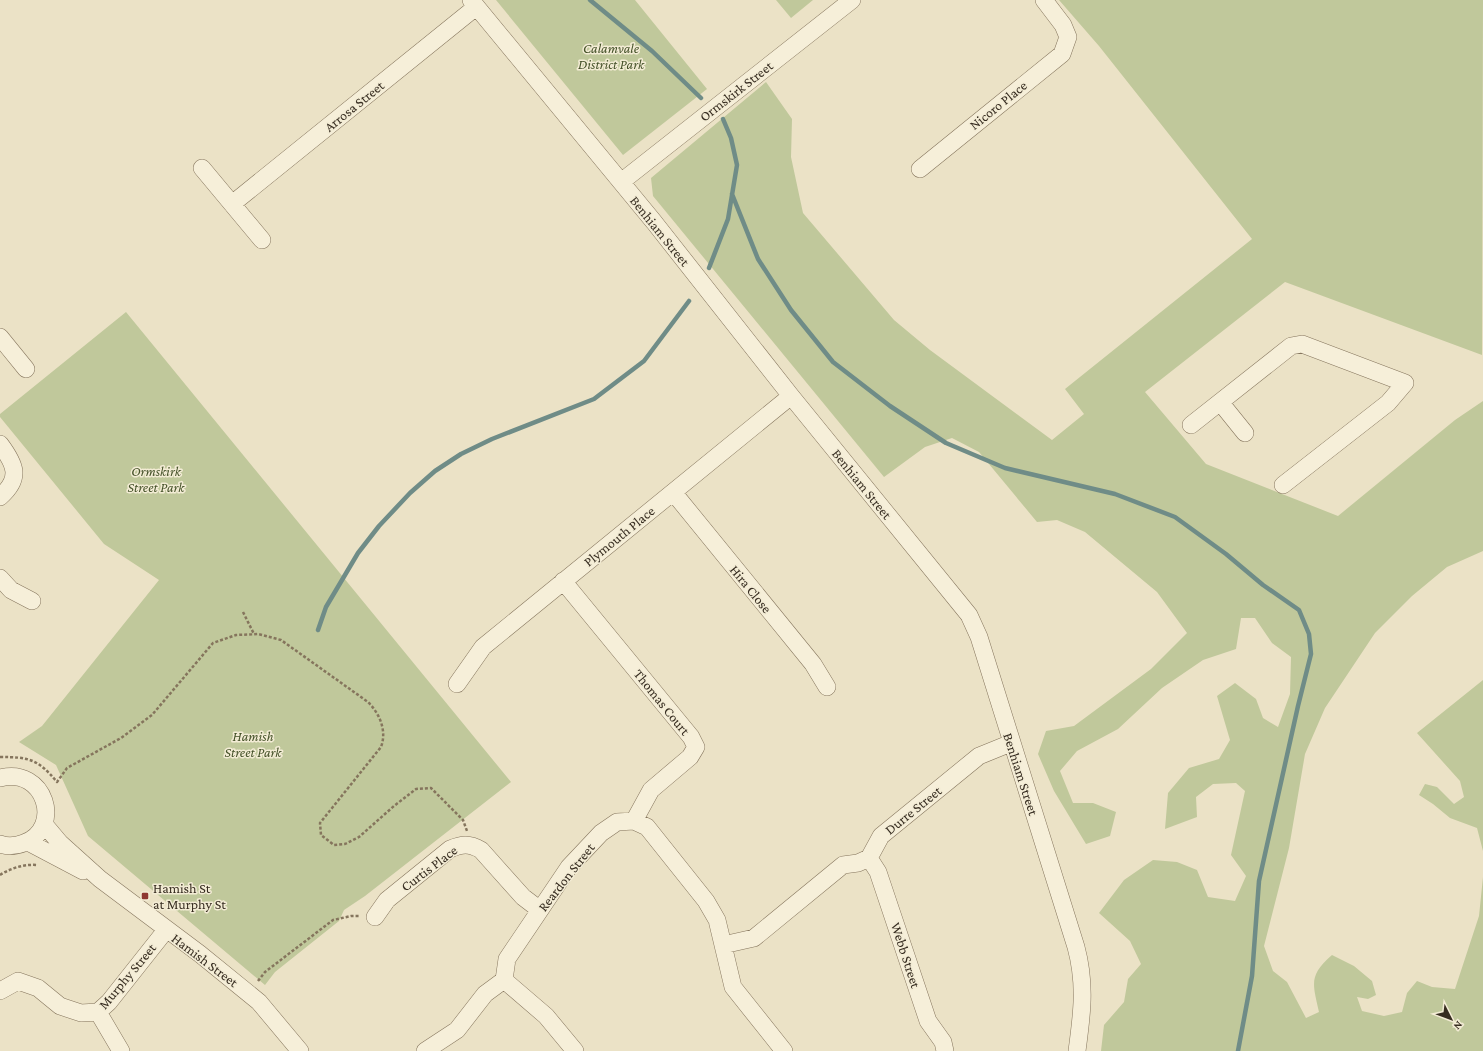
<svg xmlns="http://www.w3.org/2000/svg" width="1483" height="1051" font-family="'Crimson Pro',serif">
<rect width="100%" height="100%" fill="#ebe2c6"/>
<path fill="#c0c89b" d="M496,0H635L707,89L623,155Z
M776,0H813L791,18Z
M1059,0H1483L1482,355L1285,282L1145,392L1206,464L1338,516L1455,420L1483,401V551L1447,567L1412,596L1375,633L1325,708L1305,754L1289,848L1264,946L1273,971L1287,982L1306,1018L1319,1012C1313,984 1308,976 1332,955L1354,966L1372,981L1376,995L1368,999L1357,997L1362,1011L1384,1016L1402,1012L1407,993L1417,981L1432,987L1455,989L1479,916L1483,877V1051H1101L1104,1025L1124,1002L1128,979L1141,964L1130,941L1099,913L1124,880L1153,860L1177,862L1197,870L1208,897L1235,901L1246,876L1231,855L1245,791L1236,783L1213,784L1196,797L1197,817L1165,829L1168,793L1189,768L1219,759L1230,740L1217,696L1235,683L1256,699L1263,718L1278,727L1290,694L1291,657L1272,643L1255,618H1241L1236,649L1203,660L1162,688L1118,729L1077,751L1060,771L1073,803H1093L1116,812L1110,836L1086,844L1054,791L1038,754L1046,731L1074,726L1151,669L1187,633L1157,592L1085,532L1057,520L1037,522L979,452L952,438L925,447L884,477L653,196L651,178L766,82L792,119L791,157L803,213L894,320L930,350L1052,440L1084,414L1065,389L1252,239L1099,46Z
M126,312L511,782L365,896L344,910L339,921L275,972L265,985L88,836L56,765L19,742L42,726L159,580L104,544L0,417V414Z
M1483,680V851L1477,828L1450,818L1433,804L1419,795L1425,784L1437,787L1454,804L1464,797L1460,781L1417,733Z"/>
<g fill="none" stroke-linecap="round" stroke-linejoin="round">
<path stroke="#6f8c87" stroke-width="4.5" d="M590,0L652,51L701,98
M732,194L758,259L791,310L833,362L890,406L946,443L1005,468L1115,494L1175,517L1226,554L1263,585L1299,610L1309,634L1311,654L1298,706L1259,881L1252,976L1238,1051
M709,268L728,219L737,165L731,138L723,119
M318,630L326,607L358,553L379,526L410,493L435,471L461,454L492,439L594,399L644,361L689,301"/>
<defs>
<path id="street" d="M471,0L654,222L791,396L969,615L979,637L1076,947C1086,984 1082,1014 1077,1051
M202,168L262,240
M920,169L1062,54L1068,37L1063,25L1044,0
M621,182L852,0
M232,204L476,7
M0,337L26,369
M1220,402L1245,433
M1191,425L1291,346L1302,344L1405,383L1388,403L1283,485
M0,444C15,464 22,478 0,497
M673,492L813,664L827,687
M0,578L11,590L32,601
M563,581L691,737L696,747L690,757L651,790L634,821
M457,684L483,647L791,396
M0,778C45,766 64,828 24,843C16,846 8,847 0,844
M44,824L60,843L100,879L200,954L259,1002L300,1051
M28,842L83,871
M869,858L878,872L928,1021L943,1042L945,1051
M375,917L387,900L450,849C462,844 469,843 481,850L523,897L540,910
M723,945L754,938L843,865L858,863L869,858L881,836L979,756L1011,743
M504,980L546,1016L575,1051
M0,991L18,981L38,988L60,1006L81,1013L98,1012L109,1002L166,930
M98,1012L121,1051
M425,1051L457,1030L485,994L504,980L507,959L569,867L601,833L617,822L634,821L647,827L706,901L717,920L733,987L784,1051"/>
</defs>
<use href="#street" stroke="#85755d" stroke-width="18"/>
<path stroke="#85755d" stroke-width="2.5" stroke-dasharray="3 2" stroke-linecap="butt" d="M243,612L254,634
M0,757C29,757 38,759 57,782L67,768L121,738L152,715L213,643L236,635L258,634L281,640L368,702C380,714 387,731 381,747L320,823L321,835L334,845L345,844L359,837L394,806L416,789L431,788L463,820L467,831
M0,875C11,868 24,864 37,865
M258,981L265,972L333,920L351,916H360"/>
<use href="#street" stroke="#f6efd9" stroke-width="17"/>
</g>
<rect fill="#8f3832" stroke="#f3ecd5" stroke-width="1.5" x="141" y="892" width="8" height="8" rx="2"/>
<g text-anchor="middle" stroke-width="3" stroke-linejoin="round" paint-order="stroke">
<g font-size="14" font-style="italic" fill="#445128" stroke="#f3ecd5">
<text x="611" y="53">Calamvale<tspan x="611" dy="16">District Park</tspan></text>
<text x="156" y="476">Ormskirk<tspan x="156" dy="16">Street Park</tspan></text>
<text x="253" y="741">Hamish<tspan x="253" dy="16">Street Park</tspan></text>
</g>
<g font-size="14" fill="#362c20" stroke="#f3ecd5">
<text transform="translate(736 91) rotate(-38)" y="5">Ormskirk Street</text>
<text transform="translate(998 105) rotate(-39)" y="5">Nicoro Place</text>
<text transform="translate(354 106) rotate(-39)" y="5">Arrosa Street</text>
<text transform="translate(660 231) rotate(51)" y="5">Benhiam Street</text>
<text transform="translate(862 484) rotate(51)" y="5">Benhiam Street</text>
<text transform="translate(619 536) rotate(-39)" y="5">Plymouth Place</text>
<text transform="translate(751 589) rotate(51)" y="5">Hira Close</text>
<text transform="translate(662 702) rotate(51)" y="5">Thomas Court</text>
<text transform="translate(1021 774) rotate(72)" y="5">Benhiam Street</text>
<text transform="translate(913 810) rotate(-39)" y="5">Durre Street</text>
<text transform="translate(429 868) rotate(-37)" y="5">Curtis Place</text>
<text transform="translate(566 877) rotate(-52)" y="5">Reardon Street</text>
<text transform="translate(906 955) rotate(72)" y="5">Webb Street</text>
<text transform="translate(205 960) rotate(37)" y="5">Hamish Street</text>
<text transform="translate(127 976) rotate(-50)" y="5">Murphy Street</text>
</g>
<g font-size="14" fill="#362c20" stroke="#f3ecd5" text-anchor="start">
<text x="153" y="893">Hamish St<tspan x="153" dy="16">at Murphy St</tspan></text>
</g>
</g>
<g transform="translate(1451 1019) rotate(132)" stroke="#f3ecd5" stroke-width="3" paint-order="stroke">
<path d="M0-3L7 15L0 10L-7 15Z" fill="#362c20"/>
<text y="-6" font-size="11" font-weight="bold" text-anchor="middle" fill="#362c20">N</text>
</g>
</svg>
